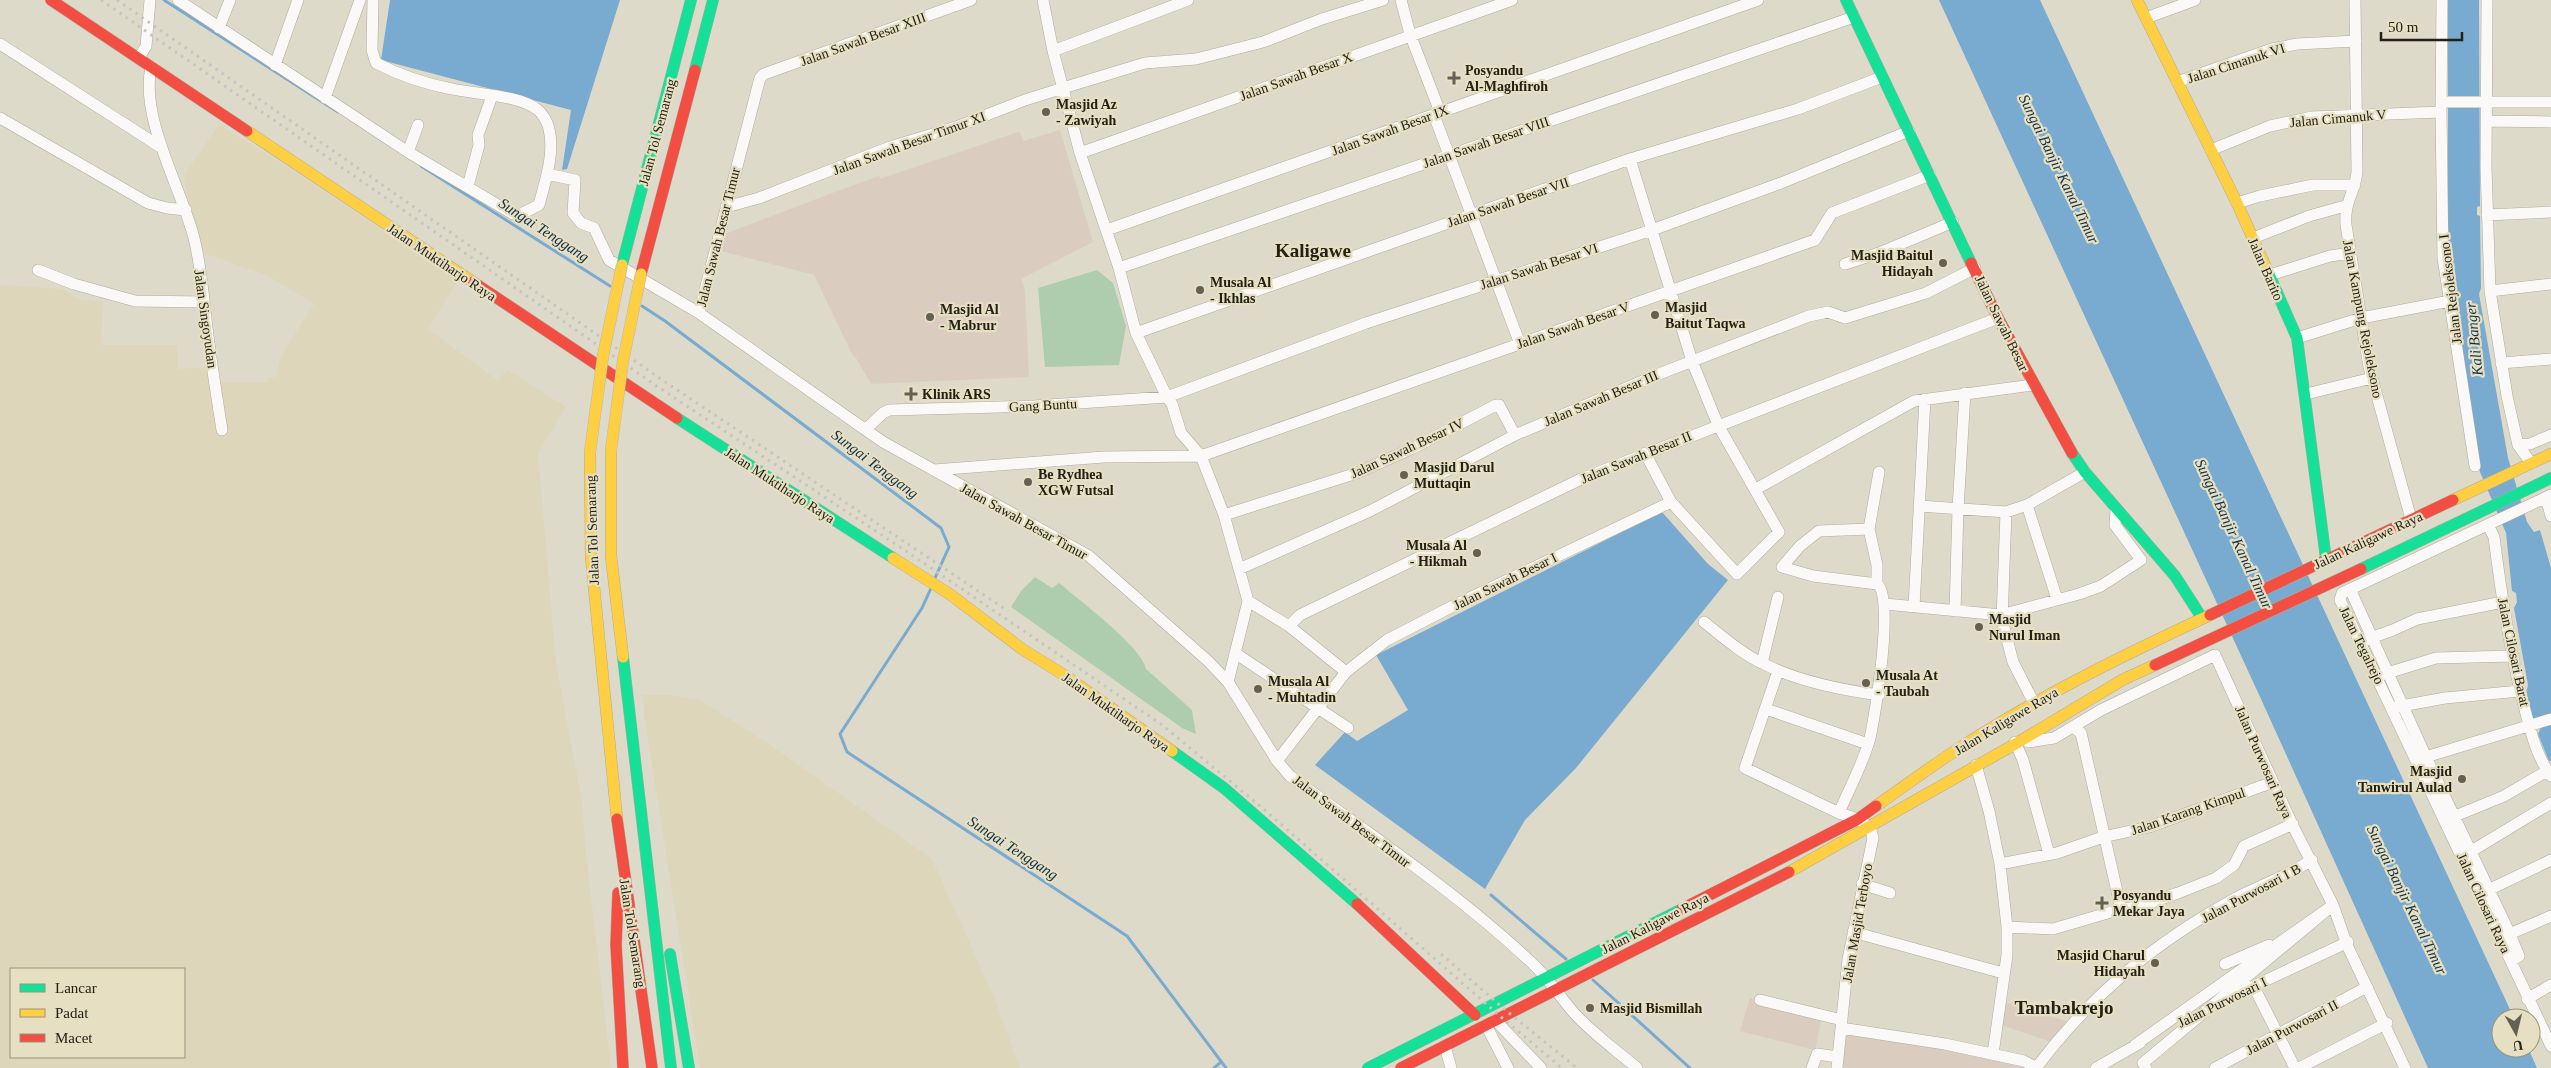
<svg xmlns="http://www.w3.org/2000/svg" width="2551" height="1068" font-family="'Times New Roman',serif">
<rect width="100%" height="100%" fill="#dedaca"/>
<path fill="#ddd6bb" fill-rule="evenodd" d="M219,125L282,163L456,279L457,282L428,329L497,380L508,370L566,407L538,453L556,663L582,802L586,853L611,1068H0V285L62,289L81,300L103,301L101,345H177L178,369L207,367L209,382H267L269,377H276L281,356L314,304L268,276L201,252L184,179L185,173ZM11,969H184V1057H11Z
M643,695H671L700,700L766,742L932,859L994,997L1020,1068H700L644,715Z"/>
<path fill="#dacdc0" d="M1060,130L1093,242L1021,279L1025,290L1029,377L871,384L856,358L853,356L814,275L721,251L725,234L832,193L879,176L880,179L1018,132H1020L1023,141Z
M1750,998L1822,1017L1815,1050L1740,1031Z
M2005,1002L2066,1021L2057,1040L2054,1043L2001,1025Z
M1843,1029L2026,1063L2025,1068H1840Z"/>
<path fill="#aecdae" d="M1097,270L1113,283L1126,326L1119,365L1045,367L1038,288Z
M1035,577L1052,588L1059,583C1078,599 1143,648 1146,669L1192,710L1196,734L1182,728L1011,607L1021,591Z"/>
<path fill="#79aacf" d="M390,0H620L567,169L562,170L571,110L381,60Z
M1939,0H2040L2514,1018H2501V1048H2528L2537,1068H2428L2261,699Z
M2448,0H2479L2480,206L2477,207V215L2480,216L2481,288L2479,294L2508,458L2527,522L2534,532L2540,530L2551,568V761H2549L2538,734L2541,727L2539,721L2532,718L2526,694L2528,685L2514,608L2517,602L2516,593L2512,591L2506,533L2480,472L2452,308L2448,237Z
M1662,512L1708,564L1728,580L1576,768L1525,820L1485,889L1315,765L1345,732L1357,741L1408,710L1376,655Z"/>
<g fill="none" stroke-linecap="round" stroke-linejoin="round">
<path stroke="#79aacf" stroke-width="3" d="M164,0L338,112
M421,166L610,286
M642,306L665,321L941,528L949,547L935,578
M932,586L922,608L840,734L847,752L1127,936L1226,1068
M1491,895L1566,959
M1593,980L1690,1068
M1214,1068L1221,1062"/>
<defs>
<path id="street" d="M178,0L408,152L513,214H521L539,205C545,181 555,154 549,129C548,123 543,114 538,110C520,95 475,94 452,89C426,84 399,75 376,63L372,50L373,0
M971,0L764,74L760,78L699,313L883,442L1089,556L1208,661L1228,682L1277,761L1290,776C1372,836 1459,894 1533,964C1549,979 1560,997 1574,1013C1593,1034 1616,1050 1637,1068
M1043,0L1053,51L1080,153L1119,268L1136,333L1167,397L1172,404L1181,433L1201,456L1224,515L1248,601L1228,682
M1401,0L1410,34L1440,112
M2355,0L2357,172C2355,193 2344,201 2346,225L2369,367L2411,519
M2442,0L2441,112L2443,258L2475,466
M2487,0L2486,167L2490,291L2507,396L2518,445L2531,463
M2146,18L2195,0
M219,28L230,0
M0,44L162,148
M1053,51L1188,0
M139,58L146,46L150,0
M275,65L298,0
M151,67C140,119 181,187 194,238C202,270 204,304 208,336C212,367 217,398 222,430
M2177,82L2272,49L2297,44L2356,41
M325,98L360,0
M2441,102H2551
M1434,115L1520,344
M0,118L148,203L167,208L186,210
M2487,121L2551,122
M2211,150L2270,126L2312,117L2441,112
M408,152L418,125
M1080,153L1512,0
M1630,159L1692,361L1718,425L1779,532L1737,574L1671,502L1645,453
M547,174L575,180L573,213L581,223L594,228L609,260L699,313
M468,186L479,145L478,135L492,96
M2237,203L2260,196L2313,185H2355
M726,207L759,198L890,147L956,127L1025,100L1076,84L1145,63L1196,59L1263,42L1322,19L1383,0
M2487,215L2551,212
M1107,230L1758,0
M2253,238L2309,216L2345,206
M1845,264L1879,253L1953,222
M1119,268L1854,17
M38,270L74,284L135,301L204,302
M2270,275L2330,256L2351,253
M2490,291L2551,284
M1136,333L1630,159L1798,109L1882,77
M2297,338L2361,318L2450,301
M2501,363L2551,359
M2306,394L2372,378
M866,429L883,413L889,410L1034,406L1167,397L1366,323L1652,230L1781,183L1909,131
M2518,445L2530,444L2551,435
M934,470L1104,457L1201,456L1815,240L1832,213L1930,175
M1756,489L1914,401L2032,385
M2551,495L2342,593L2340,600L2551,1046
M2546,497L2551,516
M2027,505L2057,599
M1919,506L2006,512L2027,505L2085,472
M2006,512L2002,620L2013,662L2034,703
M1224,515L1357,473L1413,448L1496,405H1499L1515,435
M2488,525L2494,537C2501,593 2509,647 2523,702C2530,728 2535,754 2551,776
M1239,569L1370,511L1515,435L1659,374L1809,316L1828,312L1845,318L1926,293L1975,268
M1877,584V565L1869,529L1879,472
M2350,589L2426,757L2510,934L2519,956L2511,961
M1248,601L1289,626L1346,672
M1885,604L2001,615L2079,594L2101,586L2141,560L2115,525L2116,510
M1914,607L1925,399
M1955,611L1958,509L1965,393
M1704,622C1723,637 1742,654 1764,664C1798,681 1841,690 1879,695
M1289,626L1300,615L1581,479L1998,318
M2365,640L2393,630L2417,619L2503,602
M1235,653L1348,728
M1762,663L1778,597
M1778,671L1745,768L1839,813
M2381,675L2436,658L2512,656
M2396,707L2445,698L2520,691
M1766,709L1868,744
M2073,727L2081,733L2121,909
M2015,742L2023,760L2049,854
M2028,742L2054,738L2101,710L2215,655L2293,826L2333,905L2347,945L2405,1068
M2419,759L2551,719
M1277,761L1346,672L1387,640L1455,605L1671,502
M1976,765L1989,811L2000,864L2007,927V955L1993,1054
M2448,819L2504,796L2547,771
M2465,855L2551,803
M2000,864L2057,853L2103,837L2149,827L2273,782
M1862,884L1890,893
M2484,892L2551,860
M2007,927L2053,929L2121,909L2138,907L2178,893L2216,878L2234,865L2244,846L2293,824V826
M1853,932L2003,973
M2505,936L2551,916
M2225,964L2269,945
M2254,987L2295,1068
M2228,998L2348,942L2347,945
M2527,999L2551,985
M1760,1000L1842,1020
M1495,1020L1541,1068
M1486,1025L1508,1068
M1841,1028L1945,1044L2024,1061L2037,1068
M2135,1045L2333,905L2143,1063L2146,1068
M1445,1046L1451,1068
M1812,1068L1817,1054L1838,1057
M1837,1068L1848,959L1873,838L1870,827L1858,819L1839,813C1849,789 1863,764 1870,738C1875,716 1895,595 1877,584L1813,576L1782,567L1800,546L1819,531L1869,529
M2036,1068C2091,995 2154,943 2234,899C2259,886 2287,876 2312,860
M2096,1068L2140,1043
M2215,1068L2367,987L2368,989
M2299,1068L2387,1023L2385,1026"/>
<path id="fast" d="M1846,0L1971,263
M695,70L713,0
M622,265L691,0
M2268,272L2297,338L2326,559
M677,418L893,558
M2072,453L2085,472L2175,576L2202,618
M2361,569L2551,478
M623,657L671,1068
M1172,751L1224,788L1357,904
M670,954L689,1068
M1368,1068L1682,909"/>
<path id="slow" d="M2137,0L2237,203L2268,272
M247,131L473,282
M611,450V556L623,657
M590,452L591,557L617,819
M2453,500L2551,454
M893,558L951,595L1022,649L1064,675L1172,751
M1876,806C1905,786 1934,764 1964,745C2042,695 2126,654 2210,615
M1789,872L2017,743L2124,679L2155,665"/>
<path id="jam" d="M51,0L247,131
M1971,263L1998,318L2072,453
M641,274L695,70
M473,282L677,418
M2210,615L2453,500
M2155,665L2361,569
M617,819L652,1068
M618,893L616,945L623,1068
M1357,904L1475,1015
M1682,909L1858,819L1876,806
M1401,1068L1789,872"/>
</defs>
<use href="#street" stroke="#aeab9e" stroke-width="12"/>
<use href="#fast" stroke="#aeab9e" stroke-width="12"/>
<use href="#slow" stroke="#aeab9e" stroke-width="12"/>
<use href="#jam" stroke="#aeab9e" stroke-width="12"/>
<use href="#street" stroke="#faf9f7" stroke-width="11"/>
<use href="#fast" stroke="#16e098" stroke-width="11"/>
<use href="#slow" stroke="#ffcf43" stroke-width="11"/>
<use href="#jam" stroke="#f24e42" stroke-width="11"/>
<path stroke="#c5c4c0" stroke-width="3" stroke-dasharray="2.5 5" stroke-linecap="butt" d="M101,0L655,385L900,547L1161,724L1266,811L1501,1017L1562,1068
M117,0L655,375L1008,611
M1441,954L1509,1013L1577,1068"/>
<defs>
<path id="slow-bridge" d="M611,450L623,361L641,274
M590,452L603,356L622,265"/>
</defs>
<use href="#slow-bridge" stroke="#bbb8b0" stroke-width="12" stroke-linecap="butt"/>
<use href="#slow-bridge" stroke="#ffcf43" stroke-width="11"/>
</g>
<g fill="#646154" stroke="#e6dfc2" stroke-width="2">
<path d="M1451.5 70.5h5v5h5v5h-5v5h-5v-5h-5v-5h5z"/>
<circle cx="1046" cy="112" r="5"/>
<circle cx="1943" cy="263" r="5"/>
<circle cx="1200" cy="290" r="5"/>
<circle cx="1655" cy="315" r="5"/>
<circle cx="930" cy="317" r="5"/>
<path d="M908.5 386.5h5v5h5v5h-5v5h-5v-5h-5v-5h5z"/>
<circle cx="1404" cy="475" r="5"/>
<circle cx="1028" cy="482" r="5"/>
<circle cx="1477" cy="553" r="5"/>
<circle cx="1979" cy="627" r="5"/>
<circle cx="1866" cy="683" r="5"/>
<circle cx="1258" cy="689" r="5"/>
<circle cx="2462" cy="779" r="5"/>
<path d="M2099.5 895.5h5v5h5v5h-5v5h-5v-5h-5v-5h5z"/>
<circle cx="2155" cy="963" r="5"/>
<circle cx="1590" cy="1008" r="5"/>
</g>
<g text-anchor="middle" stroke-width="4.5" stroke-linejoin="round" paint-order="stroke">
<g font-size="14" fill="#232015" stroke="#e6dfc2">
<text transform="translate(863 39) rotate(-20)" y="5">Jalan Sawah Besar XIII</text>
<text transform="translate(2236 63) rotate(-18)" y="5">Jalan Cimanuk VI</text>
<text transform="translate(1296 76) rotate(-20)" y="5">Jalan Sawah Besar X</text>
<text transform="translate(2338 118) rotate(-5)" y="5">Jalan Cimanuk V</text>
<text transform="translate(1390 130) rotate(-20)" y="5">Jalan Sawah Besar IX</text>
<text transform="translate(657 132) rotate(-75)" y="5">Jalan Tol Semarang</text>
<text transform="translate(1486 142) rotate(-19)" y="5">Jalan Sawah Besar VIII</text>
<text transform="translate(909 143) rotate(-20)" y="5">Jalan Sawah Besar Timur XI</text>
<text transform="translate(1508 202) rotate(-19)" y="5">Jalan Sawah Besar VII</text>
<text transform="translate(718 237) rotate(-76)" y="5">Jalan Sawah Besar Timur</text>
<text transform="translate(442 262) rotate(34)" y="5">Jalan Muktiharjo Raya</text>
<text transform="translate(1539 266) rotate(-18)" y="5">Jalan Sawah Besar VI</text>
<text transform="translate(2266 269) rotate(66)" y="5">Jalan Barito</text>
<text transform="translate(2450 289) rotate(-97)" y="5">Jalan Rejoleksono I</text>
<text transform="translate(206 319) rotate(82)" y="5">Jalan Singoyudan</text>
<text transform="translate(2363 319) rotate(79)" y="5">Jalan Kampung Rejoleksono</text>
<text transform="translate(2002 323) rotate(64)" y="5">Jalan Sawah Besar</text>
<text transform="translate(1573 325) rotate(-19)" y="5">Jalan Sawah Besar V</text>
<text transform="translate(1601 398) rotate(-23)" y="5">Jalan Sawah Besar III</text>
<text transform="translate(1043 405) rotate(-3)" y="5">Gang Buntu</text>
<text transform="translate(1407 448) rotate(-25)" y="5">Jalan Sawah Besar IV</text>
<text transform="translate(1636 457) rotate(-22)" y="5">Jalan Sawah Besar II</text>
<text transform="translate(780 485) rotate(33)" y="5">Jalan Muktiharjo Raya</text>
<text transform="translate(1024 521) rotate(29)" y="5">Jalan Sawah Besar Timur</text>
<text transform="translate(592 530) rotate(-92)" y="5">Jalan Tol Semarang</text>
<text transform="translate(2368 540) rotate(-25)" y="5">Jalan Kaligawe Raya</text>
<text transform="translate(1505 581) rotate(-26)" y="5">Jalan Sawah Besar I</text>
<text transform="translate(2362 645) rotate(64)" y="5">Jalan Tegalrejo</text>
<text transform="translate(2514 652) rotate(78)" y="5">Jalan Cilosari Barat</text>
<text transform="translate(1116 712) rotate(35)" y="5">Jalan Muktiharjo Raya</text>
<text transform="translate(2006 721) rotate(-31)" y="5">Jalan Kaligawe Raya</text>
<text transform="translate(2264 762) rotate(66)" y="5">Jalan Purwosari Raya</text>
<text transform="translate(2188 811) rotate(-19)" y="5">Jalan Karang Kimpul</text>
<text transform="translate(1352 821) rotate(37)" y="5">Jalan Sawah Besar Timur</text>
<text transform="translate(2251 893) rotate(-28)" y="5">Jalan Purwosari I B</text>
<text transform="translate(2484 903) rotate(65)" y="5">Jalan Cilosari Raya</text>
<text transform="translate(1655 923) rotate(-27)" y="5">Jalan Kaligawe Raya</text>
<text transform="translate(1857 923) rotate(-80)" y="5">Jalan Masjid Terboyo</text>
<text transform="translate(633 933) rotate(81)" y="5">Jalan Tol Semarang</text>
<text transform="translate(2222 1002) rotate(-26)" y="5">Jalan Purwosari I</text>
<text transform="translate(2292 1027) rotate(-28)" y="5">Jalan Purwosari II</text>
</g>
<g font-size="14" font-weight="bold" fill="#232015" stroke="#e6dfc2" text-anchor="start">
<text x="1465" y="75">Posyandu<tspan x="1465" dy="16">Al-Maghfiroh</tspan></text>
<text x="1056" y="109">Masjid Az<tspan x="1056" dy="16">- Zawiyah</tspan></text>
<text x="1933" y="260" text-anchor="end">Masjid Baitul<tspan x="1933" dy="16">Hidayah</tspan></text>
<text x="1210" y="287">Musala Al<tspan x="1210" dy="16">- Ikhlas</tspan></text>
<text x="1665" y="312">Masjid<tspan x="1665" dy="16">Baitut Taqwa</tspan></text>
<text x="940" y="314">Masjid Al<tspan x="940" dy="16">- Mabrur</tspan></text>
<text x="922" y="399">Klinik ARS</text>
<text x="1414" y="472">Masjid Darul<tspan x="1414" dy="16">Muttaqin</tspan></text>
<text x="1038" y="479">Be Rydhea<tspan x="1038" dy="16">XGW Futsal</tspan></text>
<text x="1467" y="550" text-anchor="end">Musala Al<tspan x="1467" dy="16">- Hikmah</tspan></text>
<text x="1989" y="624">Masjid<tspan x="1989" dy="16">Nurul Iman</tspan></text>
<text x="1876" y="680">Musala At<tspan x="1876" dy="16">- Taubah</tspan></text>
<text x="1268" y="686">Musala Al<tspan x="1268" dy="16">- Muhtadin</tspan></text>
<text x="2452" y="776" text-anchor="end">Masjid<tspan x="2452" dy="16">Tanwirul Aulad</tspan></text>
<text x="2113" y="900">Posyandu<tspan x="2113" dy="16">Mekar Jaya</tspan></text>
<text x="2145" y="960" text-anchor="end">Masjid Charul<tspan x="2145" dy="16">Hidayah</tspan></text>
<text x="1600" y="1013">Masjid Bismillah</text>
</g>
<g font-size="15" font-style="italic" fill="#113048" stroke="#e6dfc2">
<text transform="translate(2059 169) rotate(64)" y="5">Sungai Banjir Kanal Timur</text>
<text transform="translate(544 230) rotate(33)" y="5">Sungai Tenggang</text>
<text transform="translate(2474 339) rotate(-96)" y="5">Kali Banger</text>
<text transform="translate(875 464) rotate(37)" y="5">Sungai Tenggang</text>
<text transform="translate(2234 534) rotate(65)" y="5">Sungai Banjir Kanal Timur</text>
<text transform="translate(1013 848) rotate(33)" y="5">Sungai Tenggang</text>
<text transform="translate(2407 900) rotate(64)" y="5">Sungai Banjir Kanal Timur</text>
</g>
<g font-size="19" font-weight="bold" fill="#232015" stroke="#e6dfc2">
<text x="1313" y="257">Kaligawe</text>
<text x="2064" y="1014">Tambakrejo</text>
</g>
</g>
<rect x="10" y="968" width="175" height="90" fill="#e6dfc2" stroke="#98937d"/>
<rect x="20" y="984" width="25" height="8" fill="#16e098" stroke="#98937d"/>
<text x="55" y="993" font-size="15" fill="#232015">Lancar</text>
<rect x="20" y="1009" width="25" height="8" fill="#ffcf43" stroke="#98937d"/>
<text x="55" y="1018" font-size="15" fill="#232015">Padat</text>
<rect x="20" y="1034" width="25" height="8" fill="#f24e42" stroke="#98937d"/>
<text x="55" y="1043" font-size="15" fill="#232015">Macet</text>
<g transform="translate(2516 1033) rotate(172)"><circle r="24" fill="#e6dfc2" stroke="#98937d"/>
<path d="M0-4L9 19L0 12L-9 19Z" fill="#646154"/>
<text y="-8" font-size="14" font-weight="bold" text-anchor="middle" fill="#232015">U</text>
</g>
<path d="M2381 32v8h81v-8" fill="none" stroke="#232015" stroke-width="2.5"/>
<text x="2388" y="32" font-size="15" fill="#232015" stroke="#e6dfc2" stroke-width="4" paint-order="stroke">50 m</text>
</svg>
